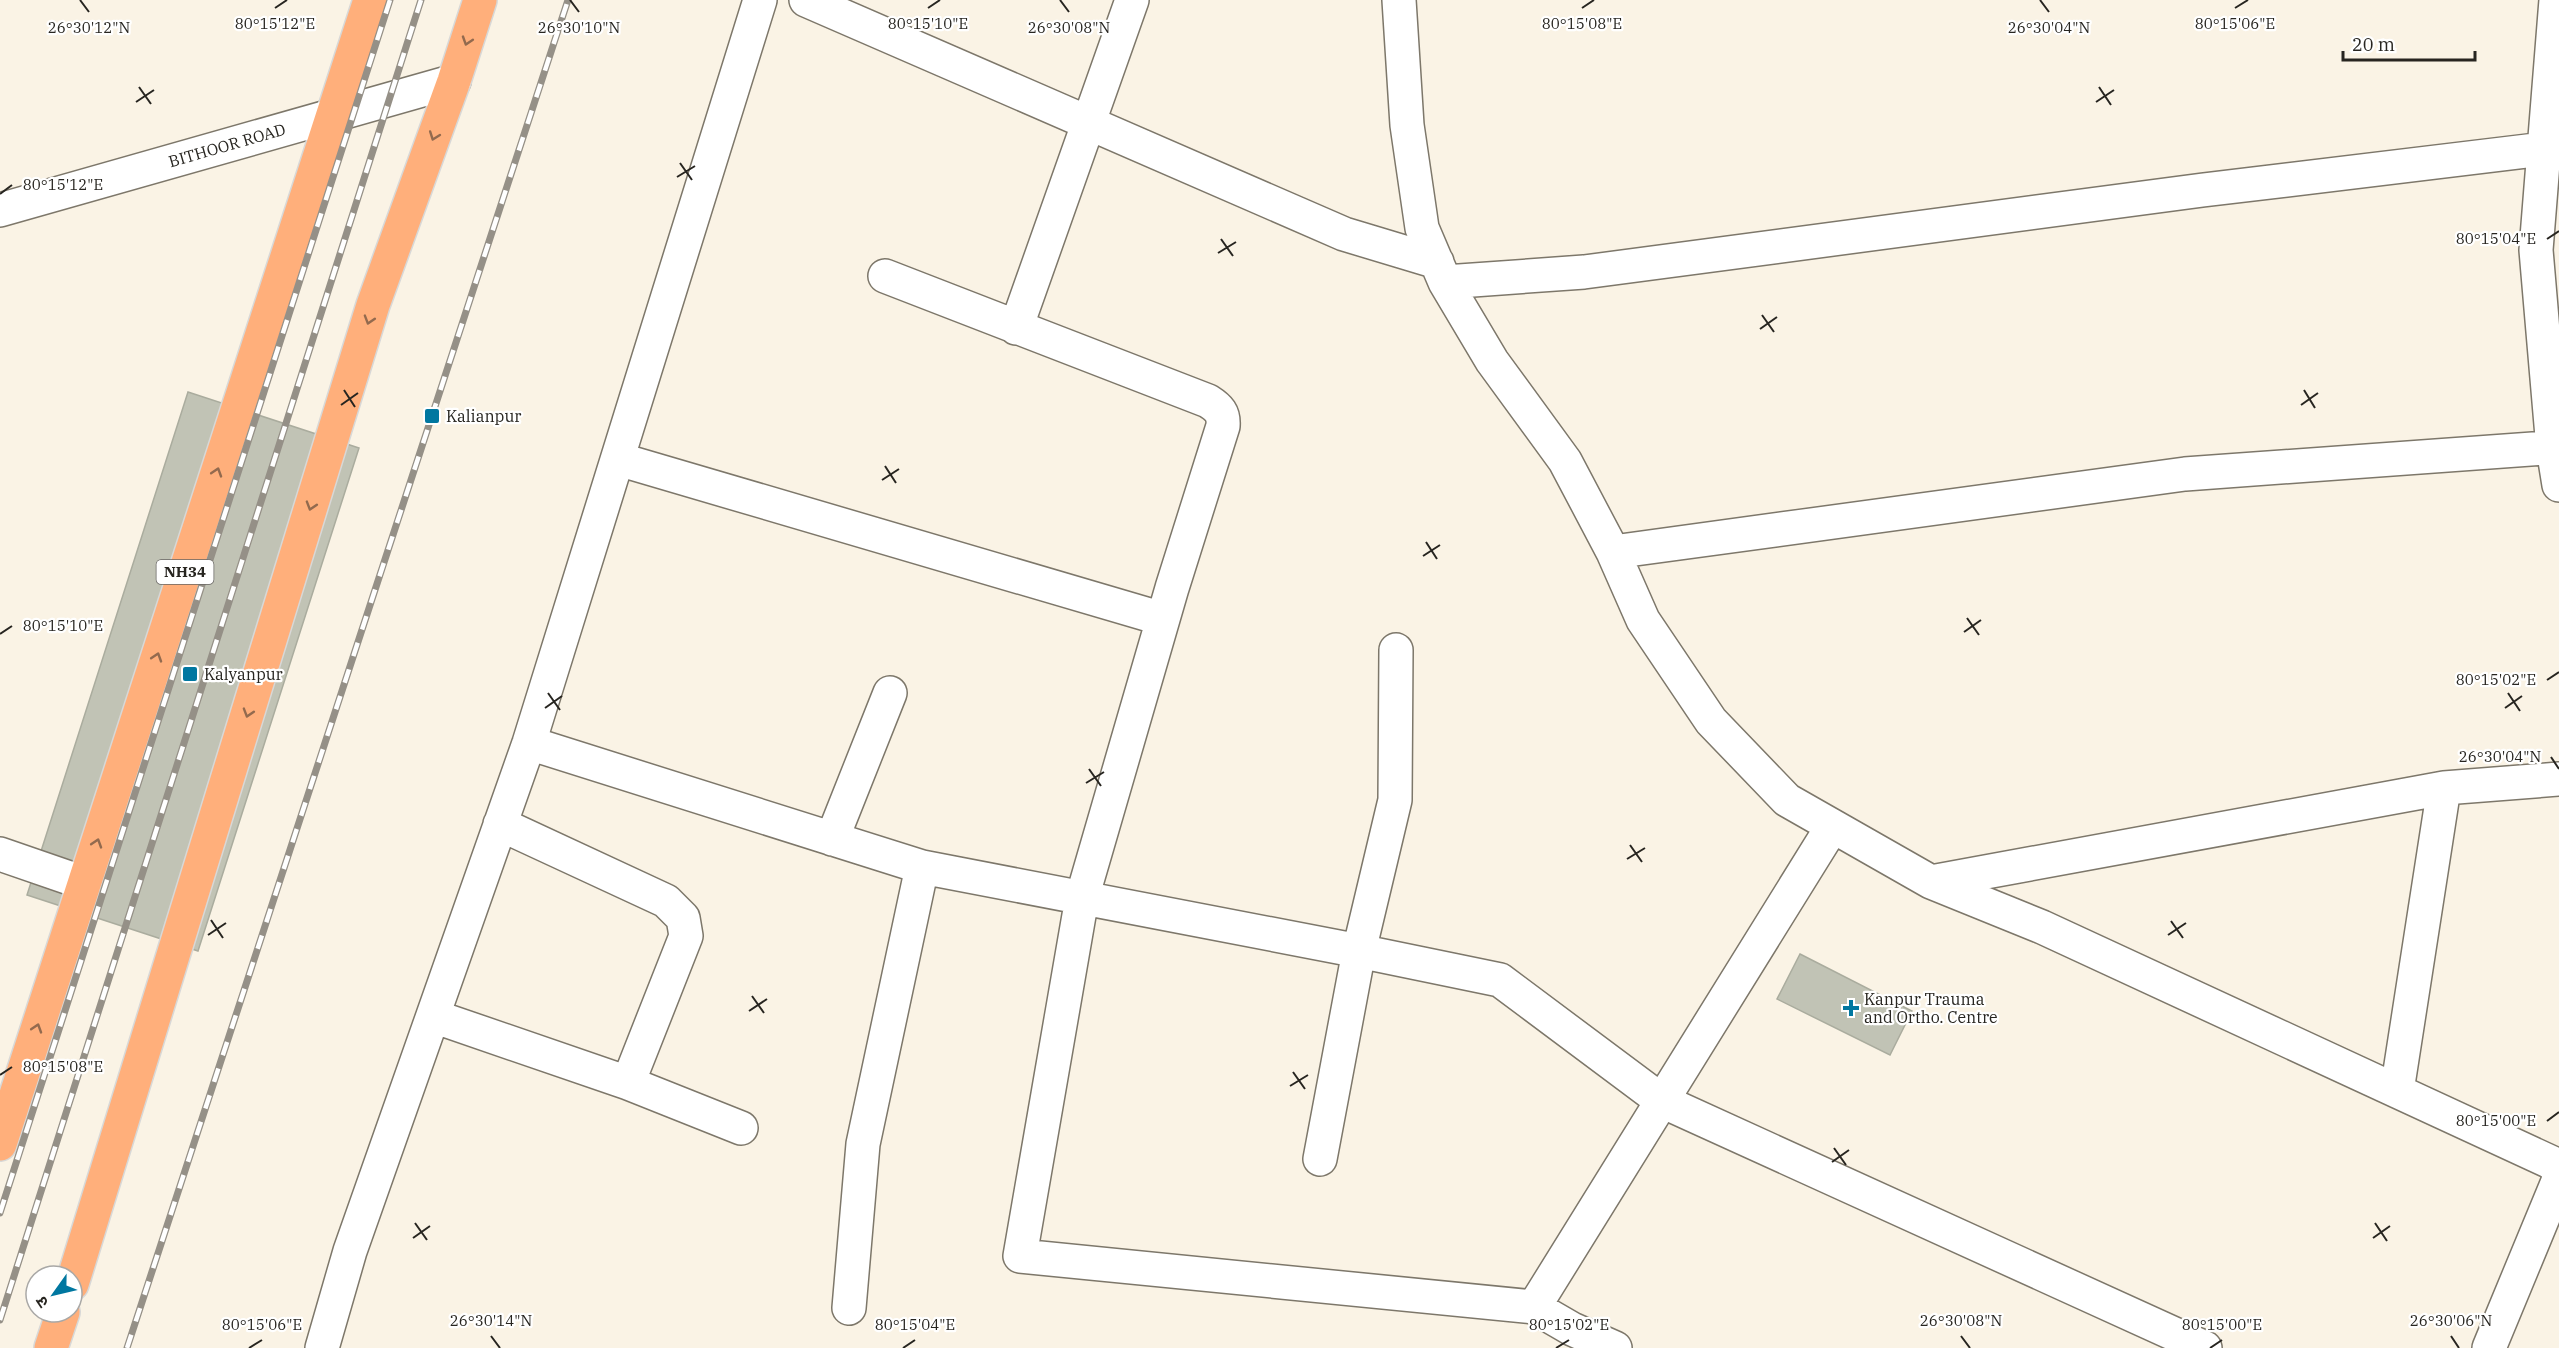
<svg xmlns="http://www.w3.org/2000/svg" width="2559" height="1348" font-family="'IBM Plex Serif','Noto Sans Devanagari',serif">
<rect width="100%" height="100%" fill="#faf3e5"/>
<path fill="#c1c3b5" stroke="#aaac9e" stroke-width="1.5" d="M188,392L359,448L198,951L27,895Z
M1800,954L1912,1011L1890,1055L1777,999Z"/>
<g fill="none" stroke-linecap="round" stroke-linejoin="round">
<defs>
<path id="minor" d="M806,0L1344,234L1437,262
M1399,0L1407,125L1422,228L1445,282L1492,361L1565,461L1613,552L1643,620L1711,721L1787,800L1931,882L2042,927L2559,1166
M2556,0L2536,250L2553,448L2559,485
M0,210L454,81
M885,276L1208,401C1219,408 1224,413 1223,426L1172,588L1082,898L1020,1256L1534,1307L1572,1329L1615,1348
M1445,282L1584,272L2203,190L2544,149
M1016,328L1132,0
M618,459L1163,619
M1613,552L2185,474L2559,447
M529,743L922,867L1359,951L1500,980L1662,1101L2205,1348
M500,824L666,901L683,918L686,936L628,1083
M832,839L890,693
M0,854L84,883
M1931,882L2444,788L2559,779
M433,1016L628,1083L741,1128
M2397,1091L2444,788
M1320,1159L1359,951L1395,800L1396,650
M1534,1307L1832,827
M849,1308L863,1144L922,867
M322,1348L350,1251L529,743L760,0
M2489,1348L2559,1179"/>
<path id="highway" d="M0,1144L370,0
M72,1284L373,305L454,81L480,0
M51,1348L63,1312"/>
</defs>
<use href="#minor" stroke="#7d776a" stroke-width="36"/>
<use href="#highway" stroke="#d8d8d7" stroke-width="36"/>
<use href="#minor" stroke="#fff" stroke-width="33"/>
<use href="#highway" stroke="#ffaf7b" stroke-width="33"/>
<defs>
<path id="rail" d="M0,1213L390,0
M0,1320L421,0
M127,1348L568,0"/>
</defs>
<use href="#rail" stroke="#959087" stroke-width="7"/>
<use href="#rail" stroke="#fff" stroke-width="4.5" stroke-dasharray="14" stroke-linecap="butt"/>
</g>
<defs><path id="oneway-chevron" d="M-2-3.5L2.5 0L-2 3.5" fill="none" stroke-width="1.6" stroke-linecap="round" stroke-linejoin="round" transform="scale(1.5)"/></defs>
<g stroke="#936a4e">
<use href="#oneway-chevron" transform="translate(467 41) rotate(108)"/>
<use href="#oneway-chevron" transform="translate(434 136) rotate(110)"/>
<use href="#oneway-chevron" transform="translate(369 320) rotate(107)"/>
<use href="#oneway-chevron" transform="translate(217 472) rotate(-72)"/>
<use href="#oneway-chevron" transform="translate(311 506) rotate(107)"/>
<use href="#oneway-chevron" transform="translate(157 657) rotate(-72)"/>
<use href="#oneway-chevron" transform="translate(248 713) rotate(107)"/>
<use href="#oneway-chevron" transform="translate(97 843) rotate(-72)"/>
<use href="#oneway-chevron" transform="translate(37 1028) rotate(-72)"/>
</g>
<path fill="none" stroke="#272520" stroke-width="2" d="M80,0L89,12M570,0L579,12M1060,0L1069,12M2040,0L2049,12M275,8L287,0M928,8L940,0M1582,8L1594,0M2235,8L2248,0M139,87L151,104M2099,87L2111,105M136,102L154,90M2096,102L2114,90M680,163L692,180M677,177L695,166M0,194L12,185M1221,239L1233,256M2547,239L2559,231M1218,253L1236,242M1762,315L1774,332M1760,329L1777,317M344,390L355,407M2304,390L2315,408M341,405L358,393M2301,405L2318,393M885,466L896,483M882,480L899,469M1426,542L1437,559M1423,556L1440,545M1967,618L1979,635M1964,632L1981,620M0,634L12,626M2547,680L2559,672M548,693L560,710M2508,693L2520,711M545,708L562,696M2505,708L2522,696M2551,757L2559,769M1089,769L1101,786M1086,783L1104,772M1630,845L1642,862M1627,859L1645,848M211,920L223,938M2171,921L2183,938M208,935L226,923M2168,935L2186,923M752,996L764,1013M749,1011L767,999M1293,1072L1305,1089M0,1075L12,1067M1290,1086L1308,1075M2547,1121L2559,1112M1834,1148L1846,1165M1832,1162L1849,1150M415,1223L427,1240M2375,1223L2387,1241M413,1238L430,1226M2373,1238L2390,1226M491,1336L500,1348M1961,1336L1970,1348M2451,1336L2459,1348M249,1348L262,1340M903,1348L915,1340M1556,1348L1569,1340M2210,1348L2222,1340"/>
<g fill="#0077a0" stroke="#fff" stroke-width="2">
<rect x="424" y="408" width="16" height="16" rx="3"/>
<rect x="182" y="666" width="16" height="16" rx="3"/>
<path d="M1848 999h6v6h6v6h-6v6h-6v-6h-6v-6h6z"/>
</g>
<g text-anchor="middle" stroke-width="4.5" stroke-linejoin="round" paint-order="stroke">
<rect fill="#fff" stroke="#686663" stroke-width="1.5" x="156.5" y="560" width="57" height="24" rx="4.5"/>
<g font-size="15" font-weight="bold" fill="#272520">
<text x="185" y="577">NH34</text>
</g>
<g font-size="16" fill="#272520" stroke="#fff">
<text transform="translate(227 145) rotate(-16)" y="6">BITHOOR ROAD</text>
</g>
<g font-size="16" fill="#272520" stroke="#fff" text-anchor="start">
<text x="446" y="422">Kalianpur</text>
<text x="204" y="680">Kalyanpur</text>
<text x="1864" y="1005">Kanpur Trauma<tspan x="1864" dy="18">and Ortho. Centre</tspan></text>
</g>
</g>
<g font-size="15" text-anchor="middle" fill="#272520" stroke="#fff" stroke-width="4.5" stroke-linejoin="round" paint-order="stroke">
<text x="275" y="29">80°15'12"E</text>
<text x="928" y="29">80°15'10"E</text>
<text x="1582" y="29">80°15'08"E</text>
<text x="2235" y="29">80°15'06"E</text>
<text x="89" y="33">26°30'12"N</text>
<text x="579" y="33">26°30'10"N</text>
<text x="1069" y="33">26°30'08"N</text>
<text x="2049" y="33">26°30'04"N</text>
<text x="63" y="190">80°15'12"E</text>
<text x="2496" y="244">80°15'04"E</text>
<text x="63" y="631">80°15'10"E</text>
<text x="2496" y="685">80°15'02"E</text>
<text x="2500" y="762">26°30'04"N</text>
<text x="63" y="1072">80°15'08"E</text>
<text x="2496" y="1126">80°15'00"E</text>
<text x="491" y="1326">26°30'14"N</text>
<text x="1961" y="1326">26°30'08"N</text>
<text x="2451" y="1326">26°30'06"N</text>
<text x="262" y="1330">80°15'06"E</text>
<text x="915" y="1330">80°15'04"E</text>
<text x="1569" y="1330">80°15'02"E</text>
<text x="2222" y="1330">80°15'00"E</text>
</g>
<g transform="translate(54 1294) rotate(236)"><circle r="28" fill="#ffffff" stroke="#a9a8a6" stroke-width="1.5"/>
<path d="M0-4.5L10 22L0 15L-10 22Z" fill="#0077a0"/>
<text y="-9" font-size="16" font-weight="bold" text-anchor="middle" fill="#272520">उ</text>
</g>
<path d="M2343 51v9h132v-9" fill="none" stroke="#272520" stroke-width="3"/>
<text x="2352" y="51" font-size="18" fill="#272520" stroke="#ffffff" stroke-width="4.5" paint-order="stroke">20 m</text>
</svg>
